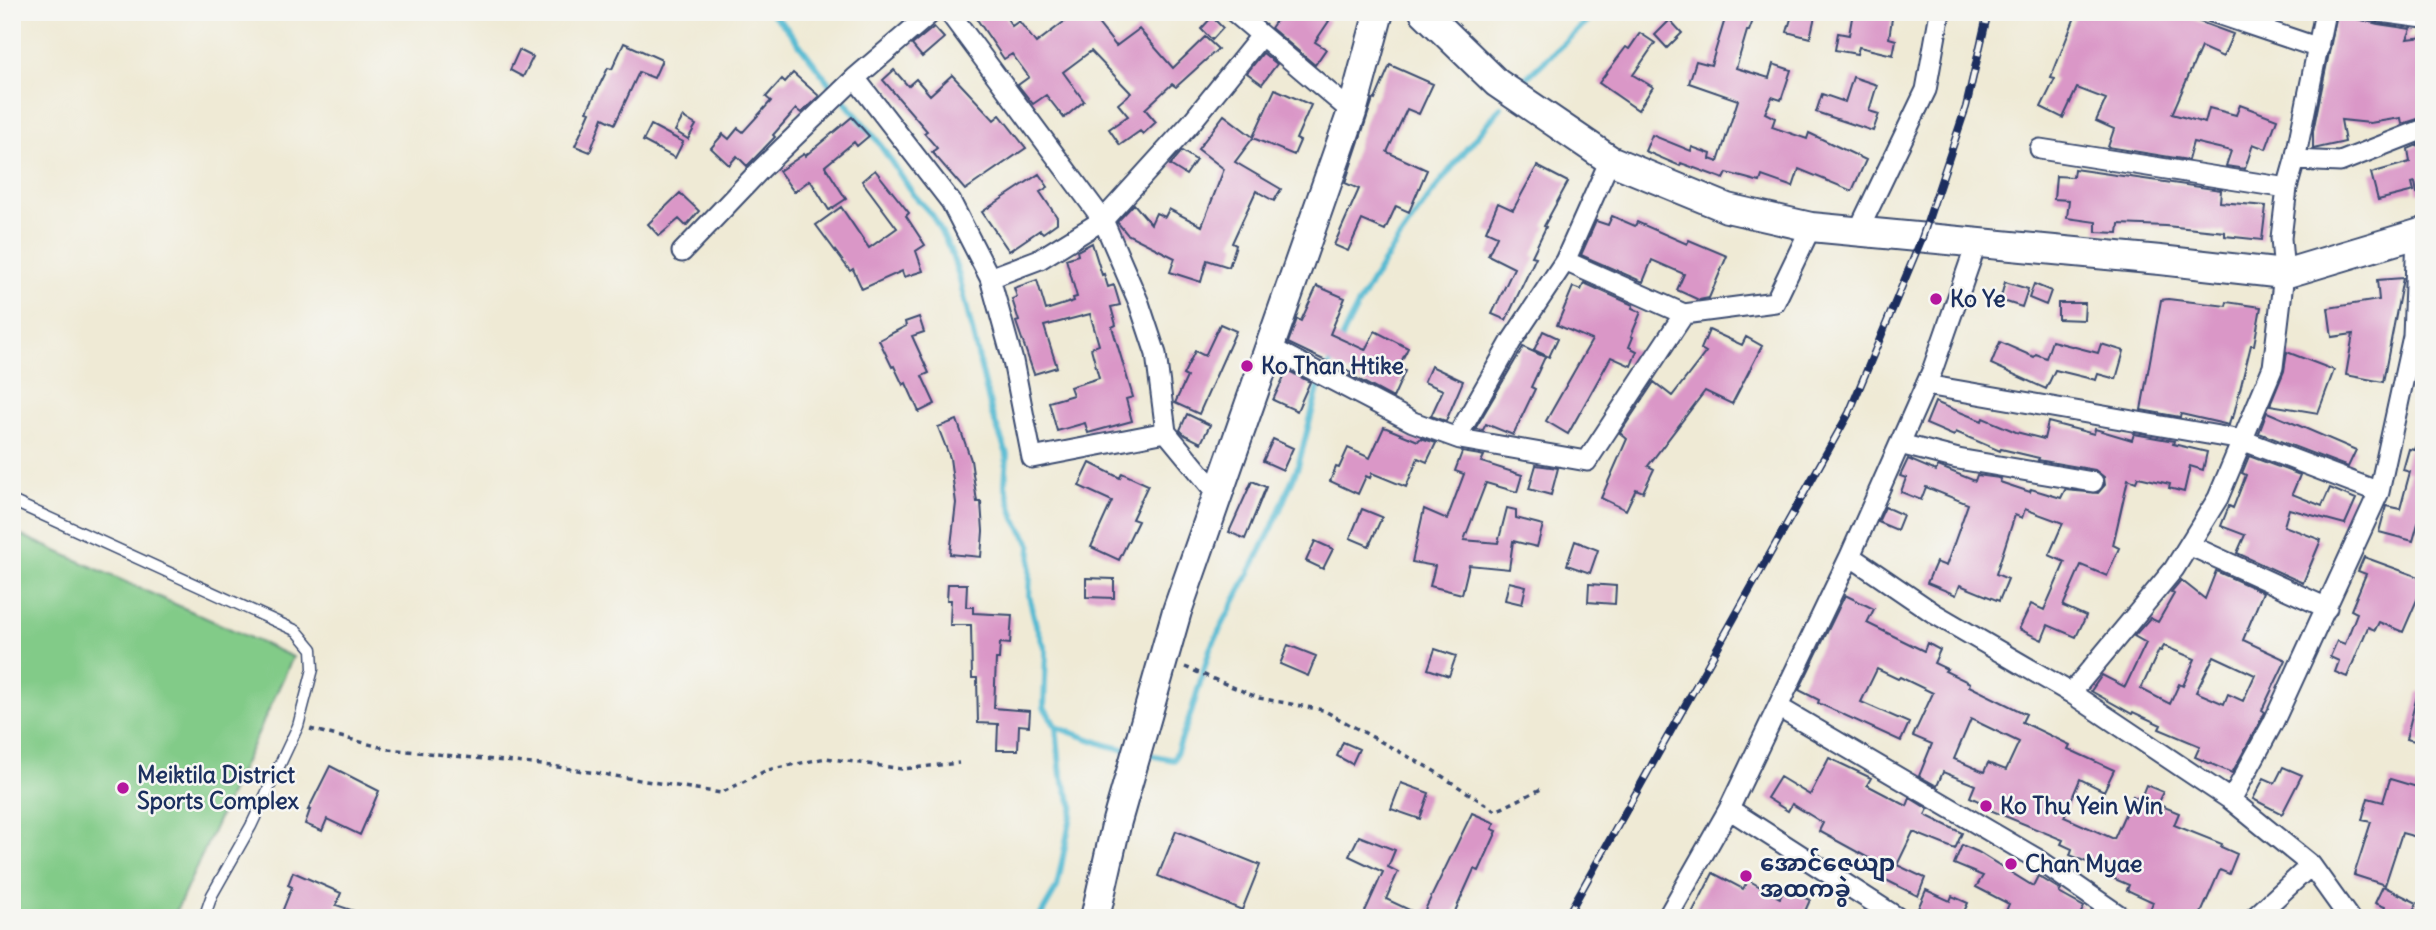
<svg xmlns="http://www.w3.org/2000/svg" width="2436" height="930" font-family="Delius,'Noto Sans Myanmar',sans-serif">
<rect width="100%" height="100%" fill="#f6f6f2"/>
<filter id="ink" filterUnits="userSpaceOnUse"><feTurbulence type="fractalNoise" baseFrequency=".0143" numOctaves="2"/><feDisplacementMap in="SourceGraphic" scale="14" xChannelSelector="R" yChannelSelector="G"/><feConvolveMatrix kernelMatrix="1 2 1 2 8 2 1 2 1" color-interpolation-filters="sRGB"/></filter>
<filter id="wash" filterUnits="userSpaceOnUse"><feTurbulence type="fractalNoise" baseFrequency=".00686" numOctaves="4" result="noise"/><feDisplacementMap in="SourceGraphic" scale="28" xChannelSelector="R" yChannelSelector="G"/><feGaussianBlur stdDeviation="1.57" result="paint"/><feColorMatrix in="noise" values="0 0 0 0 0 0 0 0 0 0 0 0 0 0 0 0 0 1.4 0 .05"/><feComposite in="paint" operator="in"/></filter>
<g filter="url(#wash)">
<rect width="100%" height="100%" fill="#efead5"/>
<path fill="#82cb88" stroke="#4e7d73" stroke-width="2" d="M12,531L293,657L173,918H12Z"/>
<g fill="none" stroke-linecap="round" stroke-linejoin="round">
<path stroke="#54bad2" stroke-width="6" d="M770,12L786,27L832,87
M1524,80L1597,12
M841,97L877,140L913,194L933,216L950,249L959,276L992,414L1007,454L1005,485L1015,519L1031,545L1029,596L1036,625L1046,652L1044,707L1056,727L1061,775L1073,806L1057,887L1039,918
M1339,344C1375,262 1444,175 1501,107
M1056,727L1106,745L1131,751
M1145,754L1174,760L1192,710L1210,649L1272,528L1298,466L1318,389L1333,357"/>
</g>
<g id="blocks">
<path fill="#da97c7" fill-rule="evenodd" d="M972,12H1003L1012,26L1019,21L1036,43L1077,12H1089L1116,46L1139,29L1173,68L1205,37L1218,49L1176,87L1172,84L1145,109L1156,122L1143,134L1140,131L1120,145L1109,129L1128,116L1118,104L1131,93L1091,51L1063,72L1084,101L1064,118L1046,95L1033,104L1018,85L1029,77L1012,54L1004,59Z
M1282,12H1316L1329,21L1315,42L1326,49L1315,65L1271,28Z
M1730,12H1756L1749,31H1747L1736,68L1769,78L1773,64L1791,70L1781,100L1772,97L1765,113L1775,118L1772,127L1807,139L1809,133L1866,160L1852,191L1799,169L1793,187L1762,176L1760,182L1727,173L1724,179L1681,163L1680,166L1645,151L1652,135L1691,151L1692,147L1711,154L1710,159L1718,162L1738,100L1689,83L1696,61L1711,65L1725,19L1727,20Z
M1793,12H1816L1810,38L1787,32Z
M1853,12H1893L1889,38L1896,40L1893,55L1859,47L1857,54L1835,50L1838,33L1849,35Z
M2077,12H2173L2233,34L2223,57L2201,47L2172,114L2205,123L2209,108L2236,115L2240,105L2277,119L2266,149L2253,144L2245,169L2226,166L2231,151L2193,142L2188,160L2108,147L2114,129L2096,121L2106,99L2077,88L2063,118L2041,107L2055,79L2051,78Z
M2337,14L2378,24L2411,29L2407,39L2424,37V117L2402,124L2401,118L2370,123L2341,120L2345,142L2313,149V131Z
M1212,17L1223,28L1212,40L1201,29Z
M1670,20L1682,33L1667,48L1655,35Z
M934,27L944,38L922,57L912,45Z
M1640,33L1655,43L1633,75L1653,87L1638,110L1599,83L1626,47L1629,49Z
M624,43L662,60L654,78L639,72L615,124L603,118L590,152L575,146L590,112L587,111L608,68L612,69Z
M519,50L533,57L523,77L510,70Z
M1263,53L1277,64L1262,84L1247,73Z
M1390,65L1433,84L1419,114L1407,109L1387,152L1427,170L1409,212L1396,206L1385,230L1362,220L1348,251L1334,245L1359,189L1345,183L1373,99L1375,100Z
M894,70L908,86L916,79L930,95L952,75L994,120L1000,115L1026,148L965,190L932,152L937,148L924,133L927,131L883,80Z
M793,73L819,96L801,113L796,109L773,135L775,137L747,166L737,156L729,165L711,148L723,134L729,139L738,128L743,132L771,101L766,97L782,79L785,82Z
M1853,77L1877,85L1869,111L1879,114L1873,131L1816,112L1822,94L1845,102Z
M1275,89L1311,105L1296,139L1300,141L1294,155L1253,138L1235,162L1281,189L1274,201L1256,191L1232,243L1236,245L1229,267L1207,260L1201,282L1170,272L1175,258L1127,234L1117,222L1134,204L1151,224L1156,213L1165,217L1169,209L1202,226L1224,169L1198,149L1224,115L1253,137Z
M683,117L696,125L688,139L675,131Z
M852,117L869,136L857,146L854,142L825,166L846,199L829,210L810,180L794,192L779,171L804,154L805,156Z
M651,125L683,142L675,158L643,141Z
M2424,142V192L2417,193L2415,182L2412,183L2414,191L2378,200L2371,173L2410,162L2408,149Z
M1182,151L1196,160L1186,175L1170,165Z
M1537,166L1568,182L1544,226L1546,227L1532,256L1536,257L1506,320L1492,314L1514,268L1488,255L1497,236L1486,231L1498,203L1513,210Z
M2074,169L2221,190L2220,202L2266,206L2262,240L2225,236V232L2166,226L2119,224L2118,233L2096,232V222L2067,218L2069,200L2054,199L2056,176L2073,177Z
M875,170L909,213L906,216L925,245L916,251L923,271L904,277L902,271L862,289L853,269L850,271L816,225L841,207L869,248L897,228L862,181Z
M1039,174L1048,187L1040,192L1057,217V223L1043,233L1040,230L1009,251L982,212Z
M680,193L699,211L686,226L679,219L659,236L648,224Z
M1612,216L1635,226L1637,222L1687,244L1689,240L1727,256L1709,298L1699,300L1677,290L1684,274L1652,260L1643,282L1581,255L1596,221L1608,225Z
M1092,243L1102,275L1104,274L1108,287L1114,285L1120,305L1111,307L1116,325L1112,327L1133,397L1126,399L1132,421L1088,433L1085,423L1057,431L1049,402L1073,395L1070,387L1099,378L1091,348L1099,345L1090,314L1044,326L1057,367L1034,374L1016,322L1019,321L1012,299L1017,297L1014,288L1037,280L1046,310L1074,301L1073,298L1077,297L1066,259L1078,255L1077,251Z
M2403,278L2383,382L2346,375L2353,334L2332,337L2328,308L2379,300L2377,280Z
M2005,282L2028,289L2022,307L2000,300Z
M1584,283L1633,305L1632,308L1641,312L1631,336L1633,337L1629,347L1637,351L1631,366L1611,357L1568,434L1546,421L1592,340L1557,325L1573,287L1581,290Z
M2034,284L2051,291L2046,305L2029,298Z
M1317,286L1345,298L1330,334L1365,350L1375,331L1408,348L1398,368L1405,371L1393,398L1350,375L1351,373L1288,343L1297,319L1301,321Z
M2168,299L2226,306L2227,302L2261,307L2254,345H2251L2233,418L2231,417L2229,425L2181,414L2180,417L2141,410L2161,300Z
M2058,303H2085L2084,320L2058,319Z
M919,317L924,332L912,336L929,373L922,376L935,404L919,412L906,383L903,385L894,366L892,367L879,340L906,326L905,322Z
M1220,324L1236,331L1199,414L1175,403L1187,377L1183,375L1195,351L1205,356Z
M1709,330L1742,345L1746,337L1762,346L1732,404L1705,391L1648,466L1654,469L1643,492L1636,489L1626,510L1601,498L1627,439L1620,433L1654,382L1672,396L1706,352L1701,349Z
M1543,331L1558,338L1549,357L1534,350Z
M2052,341L2098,353L2101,344L2124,351L2116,379L2098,374L2096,380L2055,370L2046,389L1991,364L2000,342L2034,357L2036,354L2046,358Z
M1523,347L1545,357L1531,387L1535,389L1513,435L1486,424L1483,430L1475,429Z
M2287,352L2334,370L2318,413L2270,405L2284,371Z
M1431,366L1463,381L1446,421L1431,416L1443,390L1424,382Z
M1287,370L1310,382L1297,411L1273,400Z
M1935,402L1982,421L1983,418L2016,432L2044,439L2048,422L2094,434L2095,429L2132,440L2134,434L2174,441L2173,444L2207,452L2203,470L2190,466L2184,492L2169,488L2170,484L2138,477L2136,482L2128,479L2113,545L2119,548L2107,576L2081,565L2063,606L2086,616L2076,637L2048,625L2042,640L2019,629L2031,604L2044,610L2065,562L2049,555L2063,523L2025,509L2022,518L2015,515L1996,574L2008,579L1999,601L1960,585L1956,595L1927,583L1936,562L1946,566L1968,504L1926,487L1921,500L1901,492L1906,478L1900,476L1908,459L1936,471L1938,466L1943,468L1975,481L1977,475L1999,478L2001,479L2000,482L2030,492L2031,489L2061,498L2065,490L2098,493L2105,485L2104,477L2095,470L2038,460L2039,458L2001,449L2000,451L1956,432L1954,436L1926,424Z
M2267,412L2356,450L2348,467L2259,433Z
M1187,414L1210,425L1201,443L1185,435L1180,430Z
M957,420L971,460L977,502H981L983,531L981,557L950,554L956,503L950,458L938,427Z
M1384,427L1418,441L1421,438L1436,443L1427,462L1418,458L1406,487L1372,473L1370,478L1366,476L1358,494L1330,481L1336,467L1339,468L1348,448L1370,458Z
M2419,438H2424V514L2421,513L2413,541L2379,532L2386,506L2400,509L2410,472L2403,470L2409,449L2415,450Z
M1273,439L1293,448L1283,470L1263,461Z
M1462,452L1480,455L1484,456L1481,462L1522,475L1517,492L1486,483L1464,540L1498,543L1507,508L1516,510V518L1543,525L1537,547L1513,541L1509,569L1469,565L1462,594L1430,586L1435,566L1412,562L1424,509L1447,519L1464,474L1455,471Z
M2249,456L2300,475L2292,494L2322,506L2330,488L2356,499L2345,524L2289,509L2284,526L2321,540L2303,583L2237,553L2245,535L2221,526L2229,506L2233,508L2246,475L2242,473Z
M1090,463L1120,478L1122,473L1148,485L1132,519L1138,521L1119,560L1091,547L1112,501L1079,486Z
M1536,465L1558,468L1551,495L1529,489Z
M1252,481L1266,487L1245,539L1229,532Z
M1885,507L1903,515L1897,530L1878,522Z
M1362,509L1382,517L1369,546L1350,538Z
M1315,541L1333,549L1323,569L1306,561Z
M1575,541L1598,550L1590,573L1567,565Z
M2364,557L2424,579V597L2419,595L2403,632L2379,622L2375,630L2368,627L2347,677L2335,672L2339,661L2330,657L2337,641L2345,644L2357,613L2351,610L2366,574L2358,571Z
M2216,571L2263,592L2243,640L2286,660L2262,710L2265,712L2262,718L2232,773L2195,757L2200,746L2159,729L2161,725L2133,712L2132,714L2091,691L2102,675L2125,687L2146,643L2134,636L2150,618L2158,622L2174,594L2171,592L2181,580L2205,599ZM2164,646L2195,659L2183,686L2179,684L2170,704L2141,689L2159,650L2161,651ZM2214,656L2255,675L2243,701L2228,694L2224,704L2196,692Z
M1086,578L1114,579V598L1086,597Z
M1509,582L1526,586L1522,604L1505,600Z
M948,584H967L966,607H973V613L1012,615L1010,644L1000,643L999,659H996L994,708L1030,711L1029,726L1019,725L1018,750H997L998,724L978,723L977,678H972L971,625H950L951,600H947Z
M1589,584L1616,586L1615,604L1588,602Z
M1845,595L1874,609L1867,623L1924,651L1927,643L1940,650L1934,663L1947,669L1945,671L1970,683L1969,686L2026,714L2022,722L2070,745L2068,749L2114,770L2104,791L2080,779L2064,817L2114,839L2133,796L2140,800L2146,785L2163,792L2157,804L2179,813L2174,825L2222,844L2221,847L2237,854L2229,874L2220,870L2199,918H2147L2153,902L2127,890L2129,885L2110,877L2112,873L2070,855L2072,849L2061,844L2063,840L1990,810L1991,807L1970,797L1975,785L1943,772L1937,786L1919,776L1932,744L1913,736L1933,693L1900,677L1898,679L1877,669L1861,702L1909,723L1901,741L1818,703L1819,700L1799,690ZM1971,719L2019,742L2006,770L1988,763L1984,772L1954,759Z
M1288,645L1316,656L1308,676L1280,664Z
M1435,649L1456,656L1449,676L1428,669Z
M2418,692H2424V743L2406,739Z
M1343,742L1359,749L1352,764L1337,756Z
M1829,758L1871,778L1867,785L1907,806L1910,798L1928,809L1925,815L1962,833L1955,849L1913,832L1897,865L1925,878L1918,896L1878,876L1883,866L1819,831L1823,823L1792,804L1788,811L1767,798L1780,777L1810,795Z
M330,766L379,791L360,835L327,819L322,831L305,824L310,810H308Z
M2283,767L2302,775L2282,814L2253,799L2264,778L2275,783Z
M2390,779L2424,789V839L2402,833L2385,885L2354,875L2371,822L2362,820L2368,798L2383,802Z
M1401,783L1429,793L1420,819L1391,809Z
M1472,813L1495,823L1492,829L1497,831L1479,871L1474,869L1452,918H1362L1383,872L1349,856L1359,836L1395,850L1388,867L1398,872L1386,899L1422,916Z
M1176,831L1260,865L1242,910L1158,876Z
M1962,845L1978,852L2033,886L2038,876L2061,890L2059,893L2084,907L2078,918H2003L2009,904L1976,887L1983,876L1954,864Z
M293,872L341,893L336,905L366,915V918H297L282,912L292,887L288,885Z
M1713,873L1743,889L1748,880L1780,898L1784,889L1810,900L1802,918H1690Z
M2383,886L2417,903L2410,918H2379L2385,907L2375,903Z
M1926,890L1950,901L1952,896L1968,903L1961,918H1926L1916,913Z"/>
</g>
</g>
<g filter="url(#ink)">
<use href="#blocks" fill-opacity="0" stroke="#3b4b70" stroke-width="2"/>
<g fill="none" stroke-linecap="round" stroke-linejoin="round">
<defs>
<path id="lane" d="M12,501L297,631L312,649L313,669L298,726L251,826L212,895L204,918"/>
<path id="street" d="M949,12L1103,220L1139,303L1156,354L1166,432L1218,495
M1234,12L1352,112
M2212,12L2319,48
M2380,12L2424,18
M855,78L951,202L990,278L1013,361L1032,458L1166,432
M2040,149L2287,188
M2295,160L2340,162L2424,129
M1853,230L1861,225L1926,90L1940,12
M682,252L761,169L855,78L932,12
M1565,261L1684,314L1775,302L1811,227
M990,278L1040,259L1103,220L1190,124L1261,36
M1269,347L1413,422L1460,439L1587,461L1684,314
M1926,385L2242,440L2379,492
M1457,437L1511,342L1565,261L1610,160
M1900,444L1958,459L2093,482
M2189,545L2327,608
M1850,556L1935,614L2071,693L2231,800L2311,865L2349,918
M2071,693L2174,569L2218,498L2273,367L2284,274L2281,238L2287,188L2295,160L2325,12
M1778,707L2039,860L2123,918
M2231,800L2273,723L2379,492L2413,336L2417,235
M1729,809L1898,918
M1667,918L1729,809L1850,556L1932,371L1977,242
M2254,918L2311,865"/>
<path id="secondary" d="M1424,12L1497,83L1610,160L1727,208L1811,227L2160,260L2284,274L2424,232
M1095,918L1117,821L1177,611L1352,112L1379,12"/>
</defs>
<use href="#lane" stroke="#3b4b70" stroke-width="13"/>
<use href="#street" stroke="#3b4b70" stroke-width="23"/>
<use href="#secondary" stroke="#3b4b70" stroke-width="32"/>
<path stroke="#3b4b70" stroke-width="3.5" stroke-dasharray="5 5" stroke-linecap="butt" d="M1185,667L1259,698L1323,710L1431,769L1496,811L1543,788
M310,729L388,749L552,766L721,793L767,770L826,758L902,769L959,763"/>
<use href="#lane" stroke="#fff" stroke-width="10"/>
<use href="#street" stroke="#fff" stroke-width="19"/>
<use href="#secondary" stroke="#fff" stroke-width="28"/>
<defs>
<path id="rail" d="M1566,918L1849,413L1922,238L1966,107L1988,12"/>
</defs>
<use href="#rail" stroke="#1b2f5e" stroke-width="8"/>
<use href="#rail" stroke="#f6f6f2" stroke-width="5" stroke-dasharray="16" stroke-linecap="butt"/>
</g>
</g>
<g fill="#b5179e" stroke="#f6f6f2" stroke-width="2.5">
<circle cx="1936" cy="299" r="7"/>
<circle cx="1247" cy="366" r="7"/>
<circle cx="123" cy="788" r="7"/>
<circle cx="1986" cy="806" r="7"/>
<circle cx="2011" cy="864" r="7"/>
<circle cx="1746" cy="876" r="7"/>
</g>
<g text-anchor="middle" stroke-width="5" stroke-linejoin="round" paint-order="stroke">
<g font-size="23" font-weight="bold" fill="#1b2f5e" stroke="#f6f6f2" text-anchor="start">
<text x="1950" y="307">Ko Ye</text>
<text x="1261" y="374">Ko Than Htike</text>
<text x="137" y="783">Meiktila District<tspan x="137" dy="26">Sports Complex</tspan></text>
<text x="2000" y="814">Ko Thu Yein Win</text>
<text x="1760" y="871">အောင်ဇေယျာ<tspan x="1760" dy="26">အထကခွဲ</tspan></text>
<text x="2025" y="872">Chan Myae</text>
</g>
</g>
<rect width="2436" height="930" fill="none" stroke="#f6f6f2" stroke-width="42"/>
</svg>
